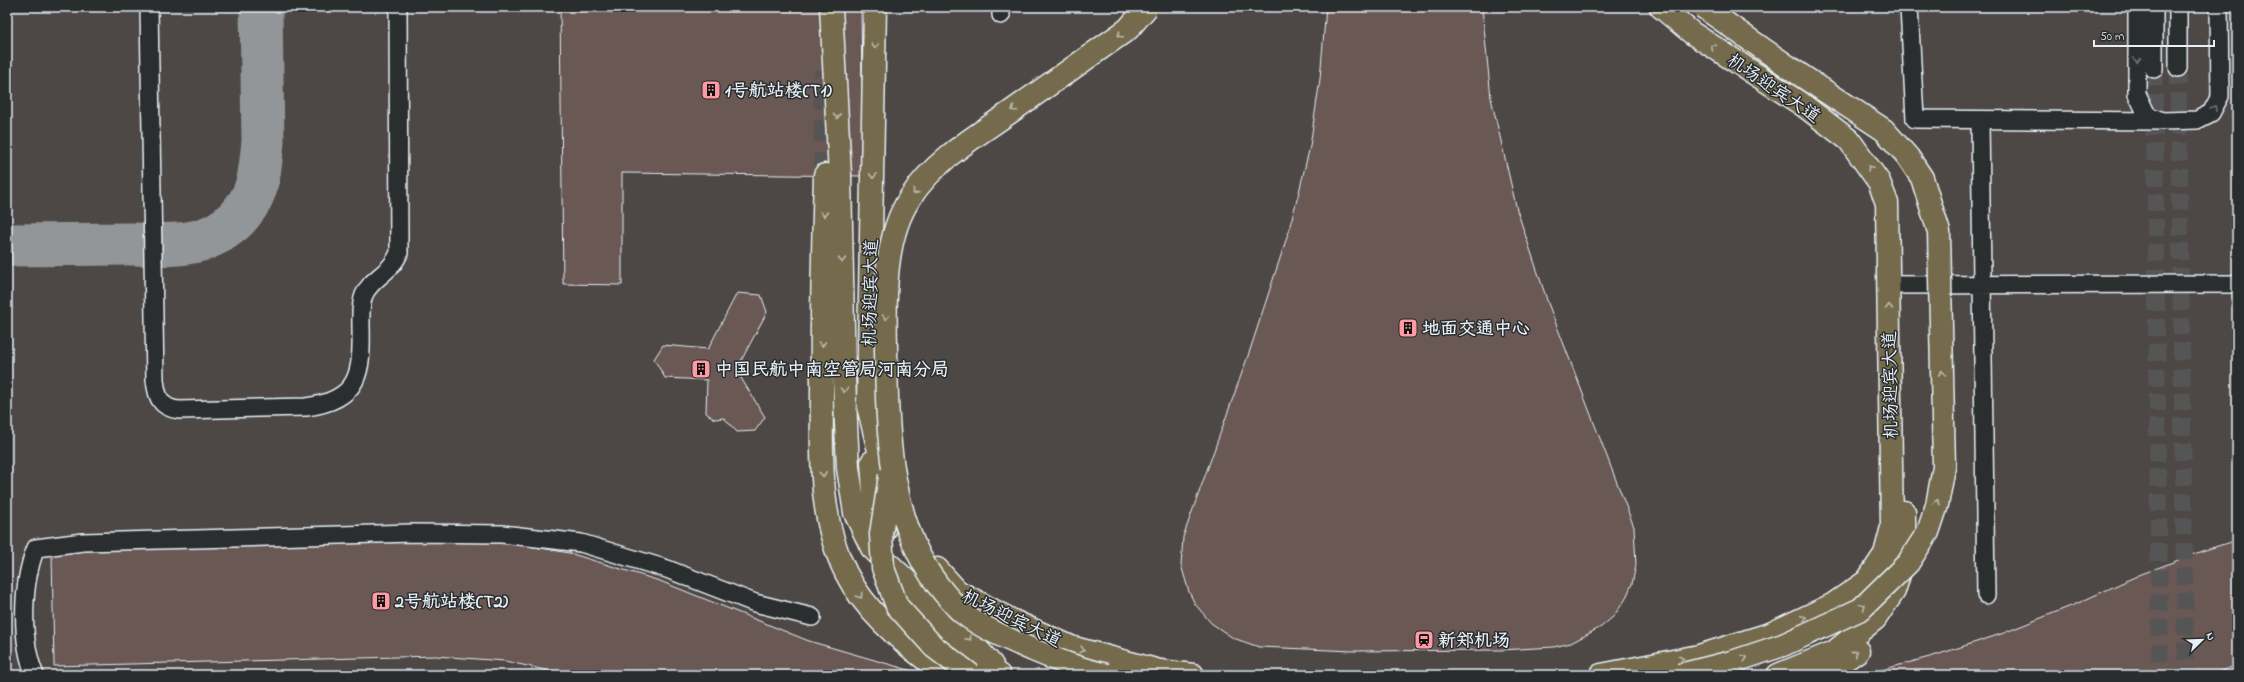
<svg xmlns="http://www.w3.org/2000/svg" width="2244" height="682" font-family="'Indie Flower','LXGW WenKai TC',sans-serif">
<rect width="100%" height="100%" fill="#3d3a39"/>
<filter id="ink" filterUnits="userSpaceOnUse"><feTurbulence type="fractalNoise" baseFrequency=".025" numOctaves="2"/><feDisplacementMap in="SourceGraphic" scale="8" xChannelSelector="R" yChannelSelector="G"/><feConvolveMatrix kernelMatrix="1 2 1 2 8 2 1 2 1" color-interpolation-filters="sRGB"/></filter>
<g filter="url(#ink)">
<path fill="#4d4645" d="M7,7H2237V675H7Z"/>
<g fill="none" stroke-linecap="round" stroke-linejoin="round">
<path stroke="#929698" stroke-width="43" d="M7,245C49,245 90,244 132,244C156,244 184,247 207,238C221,233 235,222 243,211C260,191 260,166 263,142L261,7"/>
</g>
<path fill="#6a5854" stroke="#e8f1f8" d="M560,7H861L863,176L622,173V285L563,284Z
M1326,7H1482L1491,98L1517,210L1548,303L1634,527L1636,565L1632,584L1625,600L1613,617L1601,627L1571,643L1554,647L1501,650L1353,651L1259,647L1233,638L1211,623L1195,604L1189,592L1181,565L1183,537L1249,353L1286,240L1299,192L1310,146L1320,79Z
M737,293L761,295L767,312L741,361V378L765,417L755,431L737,432L724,418L714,419L706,413L707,380L665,378L654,359L663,345L708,349Z
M391,540H465L513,543L569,553L660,581L809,641L926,675H567L505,661L436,656L54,666L52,552Z
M2237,540V665L2211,675H1863L1933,656L2001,634L2076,604L2139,575L2202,551Z"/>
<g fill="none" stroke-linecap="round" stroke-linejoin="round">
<path stroke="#575556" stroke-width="17" stroke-dasharray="17 8" stroke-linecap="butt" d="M2178,68L2186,675
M2154,69L2160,675"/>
<path stroke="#575556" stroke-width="22" stroke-dasharray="22 11" stroke-linecap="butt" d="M825,175V70"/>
<defs>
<path id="minor" d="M149,7L155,380C157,397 160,408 179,410L306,407C360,400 362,373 361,326C361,316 360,305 364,295C371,278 391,273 399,253L398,7
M1001,7V15
M1909,7L1915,119L2162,121
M2137,7V94L2147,115L2162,121L2197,120L2211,113L2220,96L2219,7
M2154,7V69
M2178,7V68
M1980,120L1986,595
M1888,285L2237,284
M35,675C20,641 22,582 36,548L83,542L413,533L502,534L581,543L667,569L755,603L812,617"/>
<path id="major" d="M831,7L840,175L844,377L848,468L855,513L872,548L909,583L942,609L973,614
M875,7L868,406L887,483
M825,175C823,245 821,316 822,386C822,448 817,516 846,573C867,615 909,649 947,675
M872,462L875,505L884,532
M937,569L957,591L1013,621L1071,647L1160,671L1193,675
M895,582L903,595L954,649L999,675
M942,609L992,665
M1601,675L1699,656L1770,634L1832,605L1867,581L1885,554L1892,527L1887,203L1879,182L1849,140L1803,105L1692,33L1661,7
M1778,675L1834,652L1875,619L1894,591L1904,558V512
M1823,675L1858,651"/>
</defs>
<use href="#minor" stroke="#e8f1f8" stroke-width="20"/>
<use href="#major" stroke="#e8f1f8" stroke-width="25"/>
<use href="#minor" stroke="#2a2d2e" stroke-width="17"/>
<use href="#major" stroke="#746b4b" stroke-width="22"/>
<defs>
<path id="major-bridge" d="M890,476L881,534L883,568L897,606L934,647L971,675
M1107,675C1081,670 1057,660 1033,650C1010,640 982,628 963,613C956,608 951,600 945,594C888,528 887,430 886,348C885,301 883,238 910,198C935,160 973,138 1009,113C1049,85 1088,57 1128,29L1147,7
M1680,675L1732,662L1783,645L1861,609L1908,563L1928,532L1937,505L1944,467L1939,232L1922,178L1908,157L1884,130L1793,70L1703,7"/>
</defs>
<use href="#major-bridge" stroke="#e8f1f8" stroke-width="25" stroke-linecap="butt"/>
<use href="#major-bridge" stroke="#746b4b" stroke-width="22"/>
</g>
<defs><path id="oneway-chevron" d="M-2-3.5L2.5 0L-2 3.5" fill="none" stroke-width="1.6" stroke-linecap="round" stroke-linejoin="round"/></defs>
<g stroke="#babbb3">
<use href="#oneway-chevron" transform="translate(1120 35) rotate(145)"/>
<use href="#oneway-chevron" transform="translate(875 46) rotate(91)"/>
<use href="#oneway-chevron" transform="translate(1713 47) rotate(-146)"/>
<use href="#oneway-chevron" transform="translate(1014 109) rotate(145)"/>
<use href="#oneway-chevron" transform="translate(837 116) rotate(87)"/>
<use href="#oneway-chevron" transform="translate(1870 168) rotate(-123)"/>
<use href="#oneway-chevron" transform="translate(873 176) rotate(91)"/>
<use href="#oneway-chevron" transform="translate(915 192) rotate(128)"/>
<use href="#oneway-chevron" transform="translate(824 214) rotate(91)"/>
<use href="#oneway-chevron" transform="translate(842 260) rotate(89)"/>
<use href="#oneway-chevron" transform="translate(1889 307) rotate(-91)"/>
<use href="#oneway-chevron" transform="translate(886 317) rotate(90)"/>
<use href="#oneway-chevron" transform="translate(822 344) rotate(90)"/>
<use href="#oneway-chevron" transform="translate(1942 373) rotate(-91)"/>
<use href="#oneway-chevron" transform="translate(844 390) rotate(88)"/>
<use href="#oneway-chevron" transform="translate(823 474) rotate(84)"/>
<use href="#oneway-chevron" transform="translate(1937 502) rotate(-77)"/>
<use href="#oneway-chevron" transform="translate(860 596) rotate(56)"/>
<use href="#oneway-chevron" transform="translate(1863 606) rotate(-38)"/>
<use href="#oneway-chevron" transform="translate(1804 618) rotate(-25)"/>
<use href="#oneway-chevron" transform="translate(969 638) rotate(49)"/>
<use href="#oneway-chevron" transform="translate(1082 650) rotate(15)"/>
<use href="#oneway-chevron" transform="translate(1855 653) rotate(-40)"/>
<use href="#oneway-chevron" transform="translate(1745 658) rotate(-18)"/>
<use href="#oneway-chevron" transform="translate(1681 659) rotate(-11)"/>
</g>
<g stroke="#6c7275">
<use href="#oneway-chevron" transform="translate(2137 60) rotate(90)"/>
<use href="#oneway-chevron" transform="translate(2214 108) rotate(-60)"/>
</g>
</g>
<defs>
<symbol id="building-square" viewBox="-11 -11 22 22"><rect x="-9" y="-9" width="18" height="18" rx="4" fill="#ff9aa2" stroke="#2a2d2e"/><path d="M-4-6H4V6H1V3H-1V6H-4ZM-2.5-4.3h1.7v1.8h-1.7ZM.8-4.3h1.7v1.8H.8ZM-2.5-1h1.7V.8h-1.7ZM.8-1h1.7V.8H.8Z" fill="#111"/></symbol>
<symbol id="station-square" viewBox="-11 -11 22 22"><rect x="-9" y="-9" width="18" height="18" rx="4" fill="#ff9aa2" stroke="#2a2d2e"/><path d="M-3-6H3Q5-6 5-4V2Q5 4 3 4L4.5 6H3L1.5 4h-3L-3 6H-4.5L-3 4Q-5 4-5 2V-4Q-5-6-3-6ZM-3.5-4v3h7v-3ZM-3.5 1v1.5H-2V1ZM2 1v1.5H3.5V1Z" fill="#111"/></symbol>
</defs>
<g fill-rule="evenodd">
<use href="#building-square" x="700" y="79" width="22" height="22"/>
<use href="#building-square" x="1397" y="317" width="22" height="22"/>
<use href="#building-square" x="690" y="358" width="22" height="22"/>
<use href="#building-square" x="370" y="590" width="22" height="22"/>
<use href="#station-square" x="1413" y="629" width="22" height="22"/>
</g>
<g text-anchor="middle" stroke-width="3" stroke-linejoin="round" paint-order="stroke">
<g font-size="18" fill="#e8f1f8" stroke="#2a2d2e">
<text transform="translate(1774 88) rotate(34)" y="6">机场迎宾大道</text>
<text transform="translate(870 293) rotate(-89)" y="6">机场迎宾大道</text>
<text transform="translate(1890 385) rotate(-91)" y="6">机场迎宾大道</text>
<text transform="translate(1012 618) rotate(26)" y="6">机场迎宾大道</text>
</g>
<g font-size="18" font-weight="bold" fill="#e8f1f8" stroke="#2a2d2e" text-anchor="start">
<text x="725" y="96">1号航站楼(T1)</text>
<text x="1422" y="334">地面交通中心</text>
<text x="715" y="375">中国民航中南空管局河南分局</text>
<text x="395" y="607">2号航站楼(T2)</text>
<text x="1438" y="646">新郑机场</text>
</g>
</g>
<rect width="2244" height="682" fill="none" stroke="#2a2d2e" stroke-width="24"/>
<rect x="12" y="12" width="2220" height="658" fill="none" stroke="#e8f1f8" stroke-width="1.5" filter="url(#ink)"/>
<g transform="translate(2202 640) rotate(67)" stroke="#2a2d2e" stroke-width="3" paint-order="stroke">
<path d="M0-3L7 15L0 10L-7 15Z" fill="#e8f1f8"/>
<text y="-6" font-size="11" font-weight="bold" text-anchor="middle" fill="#e8f1f8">N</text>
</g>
<path d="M2094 40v6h120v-6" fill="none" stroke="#e8f1f8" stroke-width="2"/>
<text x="2100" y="40" font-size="12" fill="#e8f1f8" stroke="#2a2d2e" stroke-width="3" paint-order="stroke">50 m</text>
</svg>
